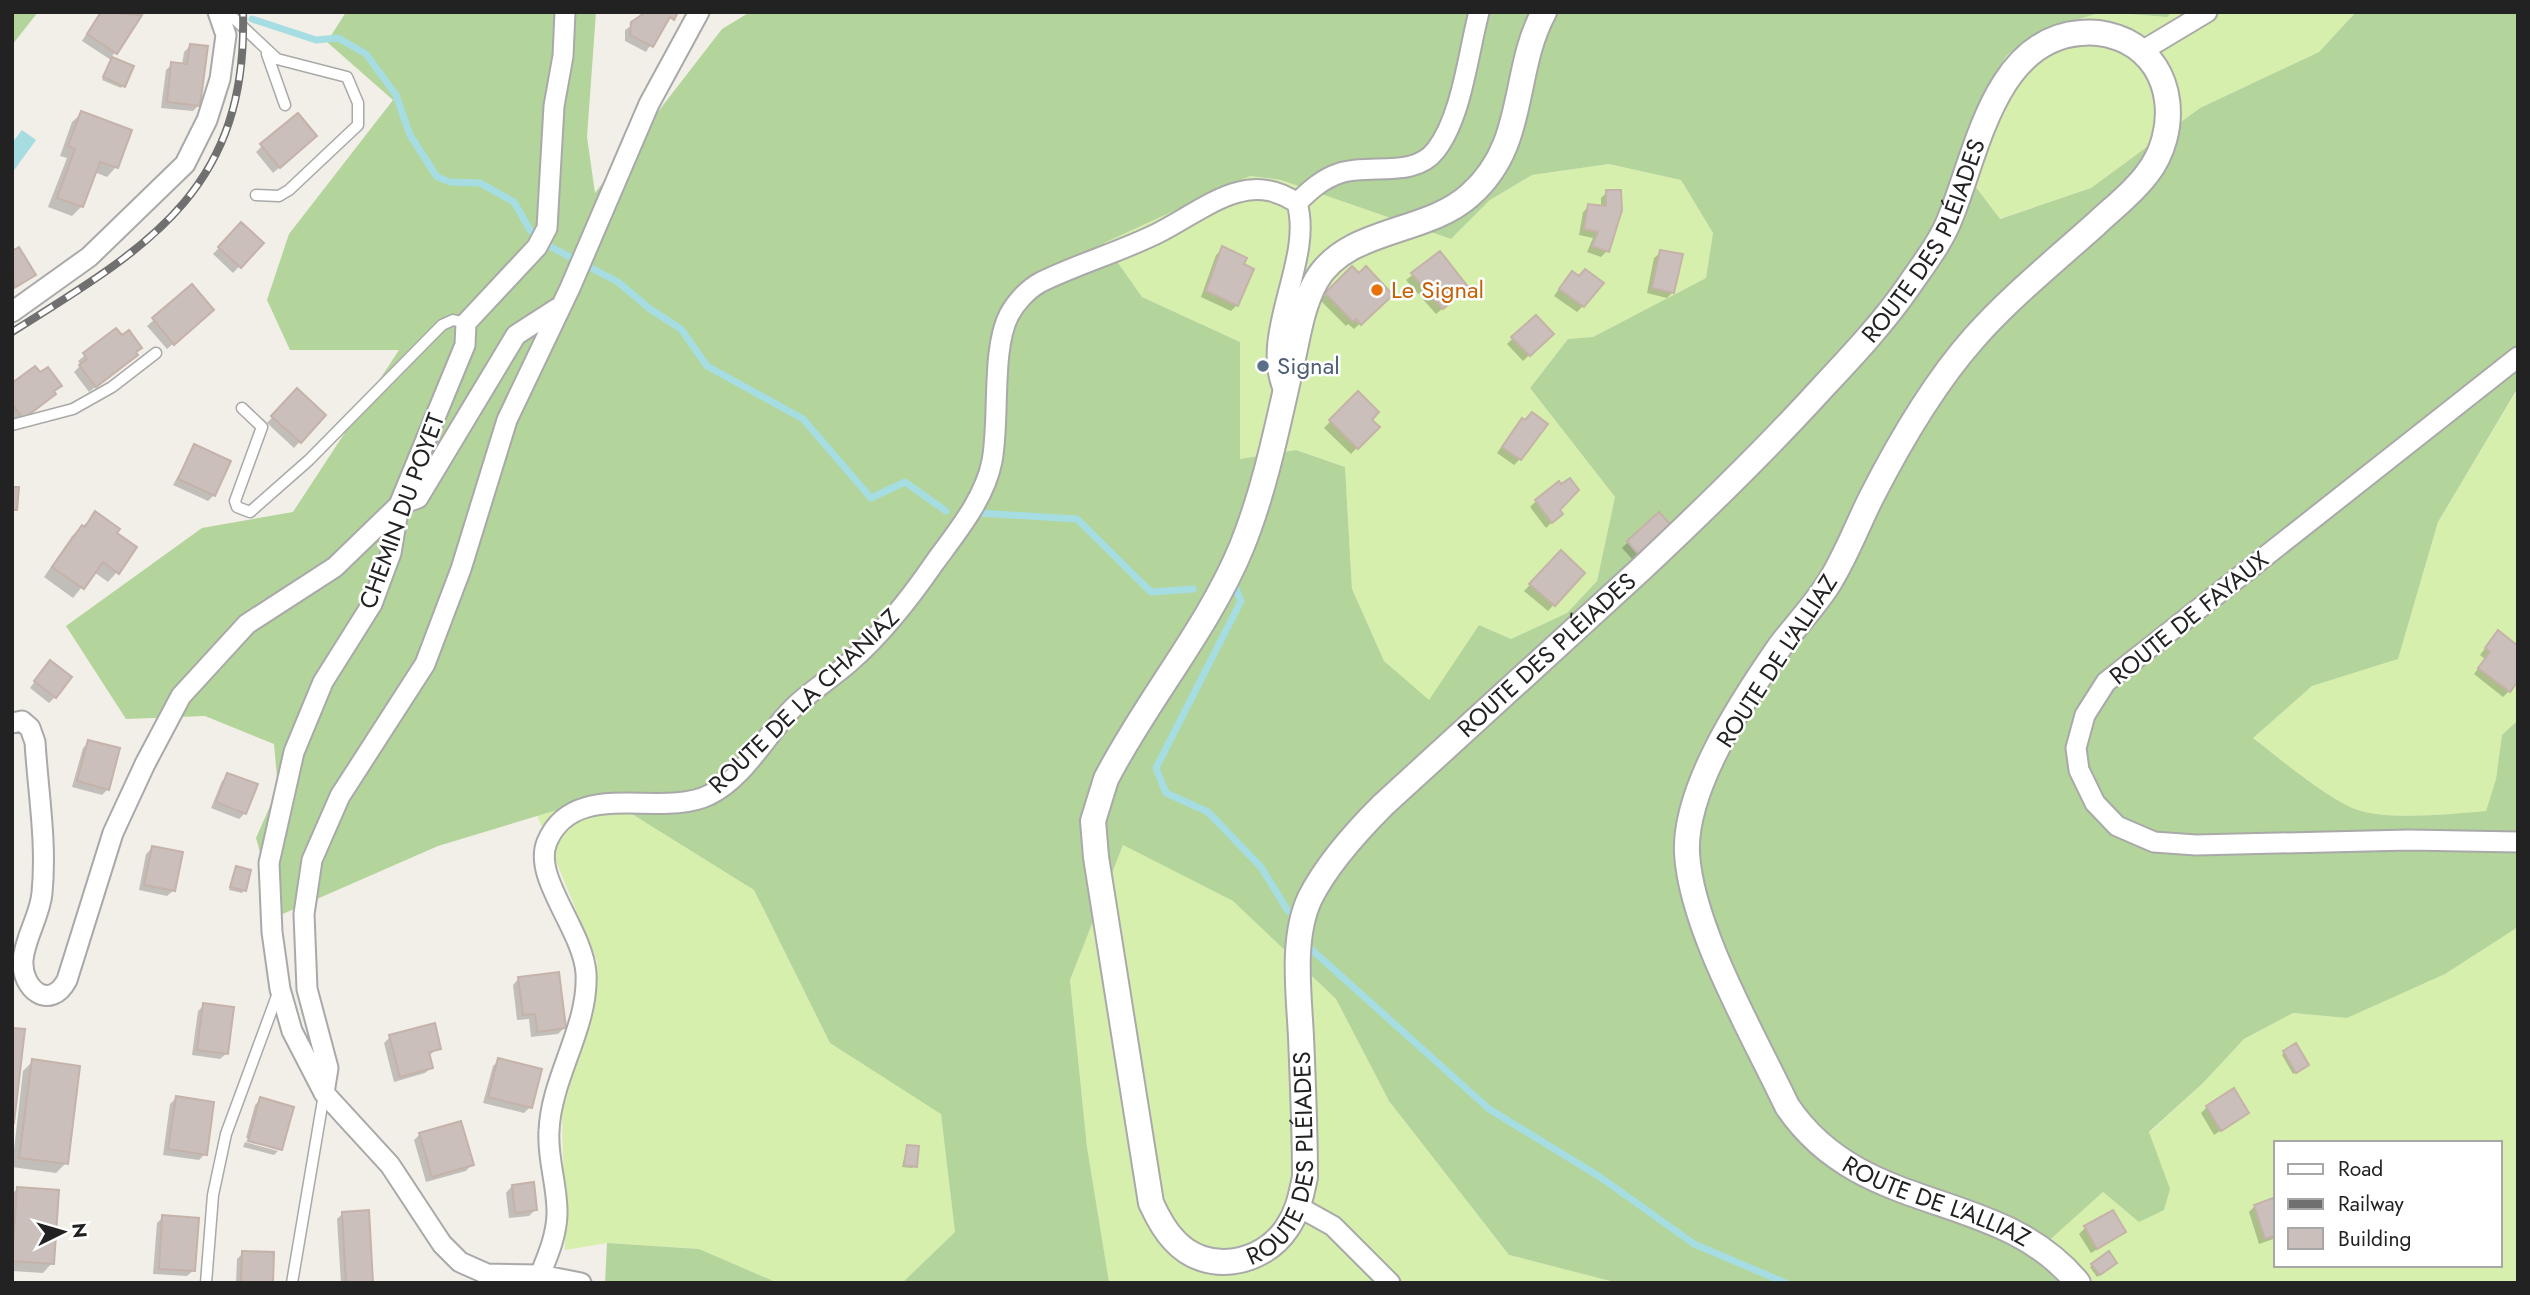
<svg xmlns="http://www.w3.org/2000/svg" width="2530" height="1295" font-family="Jost,sans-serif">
<rect width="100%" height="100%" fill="#f2eee8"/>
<path fill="#d6efac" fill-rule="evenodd" d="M2103,12L2166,17L2172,12H2356L2319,52L2200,108L2091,188L1999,219L1956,161L2006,56L2041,30Z
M1609,164L1681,180L1713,233L1706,278L1593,337L1568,339L1530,388L1615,497L1597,581L1567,613L1511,639L1479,625L1429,701L1384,661L1352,589L1345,467L1296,450L1240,459V342L1142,297L1104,243L1250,176L1281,180L1451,239L1490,200L1532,175Z
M2518,372V720L2502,735L2496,779L2486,811C2453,814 2392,820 2361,811C2331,802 2279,758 2253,738L2312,686L2398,659L2438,522L2516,392Z
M603,796L754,890L830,1043L941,1113L955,1232L902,1283H778L699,1249L607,1243L565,1250L562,1113L593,1004L597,961L537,815Z
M1123,845L1233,901L1336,999L1389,1101L1509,1255L1618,1283H1109L1087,1147L1070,980Z
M2518,927V1283H2060L2034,1254L2103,1192L2139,1222L2169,1189L2149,1133L2203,1083L2244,1039L2293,1013L2347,1018L2445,974ZM2276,1143H2500V1265H2276Z"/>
<path fill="#b3d49a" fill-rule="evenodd" d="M12,12H38L12,45Z
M346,12H596L587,137L595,193L722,29L750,12H2172L2167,17L2103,12L2041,30L2006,56L1956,161L2000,219L2091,188L2200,108L2319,52L2356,12H2518L2516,391L2438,522L2398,659L2312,686L2253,738C2279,758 2331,802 2361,811C2393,820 2452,814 2486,811L2496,779L2502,735L2518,720V927L2445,974L2347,1018L2293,1013L2244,1039L2203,1083L2149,1132L2170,1189L2164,1210L2139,1222L2103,1192L2034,1254L2060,1283H1618L1509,1255L1389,1101L1336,999L1233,901L1123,845L1070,980L1087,1147L1109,1282L902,1283L955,1232L941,1114L830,1043L754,890L603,796L438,846L278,916L256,838L278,788L274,744L205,716L126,719L66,626L202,528L293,512L399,350H290L267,300L289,234L393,100L327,42ZM1609,164L1681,180L1713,233L1706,278L1593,337L1568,339L1530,388L1615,497L1597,581L1567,613L1511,639L1479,625L1429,700L1384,661L1352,589L1345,467L1296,450L1240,459V342L1142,297L1104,243L1250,176L1281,180L1451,239L1490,200L1532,175Z
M607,1243L699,1249L778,1283H605Z"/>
<path fill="#a6dde2" d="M22,130L36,140L12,173V143Z"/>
<path fill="#0003" d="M100,12H135L140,15L111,58L131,67L121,88L102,80L111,60L82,41Z
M643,12H676L664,24L646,52L625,41V30L640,20Z
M190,46L199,105L193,111L161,108L166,70L172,64L182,65L184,52Z
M82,113L116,167L107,177L94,172L82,206L72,216L48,207L67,158L60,156L72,122Z
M309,142L273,173L256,152L262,146Z
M1607,192V251L1601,257L1587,252L1593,238L1579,235L1583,212L1589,206L1601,207V198Z
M241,224L261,243L233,273L213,254Z
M1222,249L1242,265L1237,305L1231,311L1201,297L1216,255Z
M1661,252L1673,292L1667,298L1647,293L1654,258Z
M12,253L34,275L12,290Z
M1439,254L1460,294L1436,314L1406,280Z
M1352,269L1391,295L1354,329L1348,324L1346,326L1320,300Z
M1566,279L1583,306L1577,312L1554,296Z
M192,286L206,316L167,349L147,326Z
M116,330L134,353L129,361L89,392L74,372L81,365L78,361Z
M1551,334L1523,361L1507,344L1513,338Z
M12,385L53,392L16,424L12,418Z
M297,391L324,415L294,448L267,423Z
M1358,393L1370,420L1377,427L1351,454L1324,428Z
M1516,426L1520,459L1514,465L1497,453Z
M195,446L214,495L208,501L173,485Z
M1536,501L1560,514L1546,528L1530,507Z
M96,514L114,533L117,572L108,582L94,572L73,598L44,577L72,536Z
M1663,531L1632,559L1622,548L1628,542Z
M1561,553L1582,574L1548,611L1524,591Z
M2492,639L2509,691L2503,697L2474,674L2485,659L2480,655Z
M44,669L55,697L49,703L30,688Z
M89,742L108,789L102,795L72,787L83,748Z
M228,775L245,813L239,819L211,808L222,781Z
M152,848L174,890L167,896L139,890L146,854Z
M236,868L244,890L242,893L229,890Z
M519,978L564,1028L558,1034L531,1037L529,1019L517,1020L513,985Z
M204,1005L227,1053L220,1059L192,1055L198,1011Z
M390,1037L439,1048L428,1056L431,1067L425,1073L394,1082L384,1043Z
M2285,1052L2304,1067L2293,1074L2282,1055Z
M499,1060L530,1107L524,1113L483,1103L493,1066Z
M33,1061L66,1163L56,1173L12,1167L23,1071Z
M176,1098L205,1154L199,1160L163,1155L170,1104Z
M261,1099L280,1149L279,1151V1147L246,1138L255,1105Z
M2207,1107L2247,1113L2214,1135L2201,1113Z
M420,1134L472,1164L466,1171L426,1182L414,1140Z
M245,1142L278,1151L274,1155L243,1147Z
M907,1146L915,1166L912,1168L902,1167Z
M512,1186L535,1210L529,1216L509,1218L506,1193Z
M17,1189L52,1263L43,1273L12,1271V1194Z
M2276,1199V1238L2259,1244L2249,1212L2255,1206Z
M343,1213L371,1283H341L337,1219Z
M163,1217L194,1270L187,1276L153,1274L157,1223Z
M2085,1228L2124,1232L2091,1253L2079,1234Z
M243,1253L271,1283H236L237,1259Z
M2092,1265H2113L2097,1277L2090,1267Z"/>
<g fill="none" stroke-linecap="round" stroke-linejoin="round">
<path stroke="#a6dde2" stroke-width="7" d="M252,19L316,40L338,38L366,54L396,95L410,135L437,177L450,182L480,183L514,202L530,230L551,247L618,282L650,309L681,329L707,366L803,419L871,498L905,482L946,511
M978,513L1077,519L1151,592L1193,589
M1235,586L1241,601L1156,768L1166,793L1208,812L1261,867L1288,911
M1311,949L1489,1109L1600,1177L1694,1244L1786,1283"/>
</g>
<path fill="#cbbfbb" stroke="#c5b2a9" stroke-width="2" d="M101,12L142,15L117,54L87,34Z
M646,12H678L674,20L670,17L653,47L630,35L631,22Z
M190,44L208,46L200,106L167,102L171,62L187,64Z
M112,57L134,66L125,87L103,77Z
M81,111L132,130L118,168L100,162L83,207L57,198L75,149L68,146Z
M298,113L317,136L280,168L260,144Z
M1606,190H1621L1622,210L1609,252L1592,246L1598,232L1584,229L1588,204L1606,206Z
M241,222L264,243L241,268L218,247Z
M1222,246L1247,258L1244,264L1254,269L1238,306L1206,291Z
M19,247L36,275L14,288L12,251Z
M1660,250L1683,254L1674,293L1652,288Z
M1440,251L1469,288L1443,309L1411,273Z
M1352,266L1359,273L1366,266L1393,295L1361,325L1356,319L1353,322L1325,293Z
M1585,269L1604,283L1584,307L1559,289L1572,271L1579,276Z
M192,284L214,310L174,345L152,318Z
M1536,315L1554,334L1530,356L1511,337Z
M116,328L122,335L129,330L142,348L136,352L138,355L96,387L79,365L87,359L83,353Z
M35,366L40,372L48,367L62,386L54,391L56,394L23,419L12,404V383Z
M297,388L326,415L301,443L271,416Z
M1358,391L1379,412L1372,420L1380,427L1358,449L1329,420Z
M1532,412L1548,424L1521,460L1502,447L1522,418L1525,420Z
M194,444L231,461L215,496L178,479Z
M1570,478L1579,490L1560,510L1563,514L1552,523L1535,500L1559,481L1561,484Z
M12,487H19L17,510H12Z
M95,511L120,529L117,533L137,547L119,574L103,562L84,589L52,567L82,525L85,527Z
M1659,512L1671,525L1639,555L1627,541Z
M1561,550L1585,573L1555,606L1529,584Z
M2498,630L2518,646V681L2510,692L2478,668L2490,652L2485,648Z
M50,660L72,677L56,698L34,681Z
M88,740L120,748L109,790L77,781Z
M227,773L258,784L246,814L216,802Z
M152,846L183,852L175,891L144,885Z
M236,866L251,870L246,891L230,887Z
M559,972L566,1028L537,1032L535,1014L523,1015L518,977Z
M203,1003L234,1007L228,1054L197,1050Z
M435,1023L441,1049L429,1052L433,1068L400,1077L389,1035Z
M12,1028L25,1029L14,1123L12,1122Z
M2296,1043L2309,1065L2296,1073L2283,1051Z
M498,1058L542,1069L532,1108L488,1097Z
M32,1059L80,1066L68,1164L19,1158Z
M2234,1088L2249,1113L2221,1131L2206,1106Z
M176,1096L214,1102L207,1155L168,1149Z
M260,1097L294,1107L282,1150L248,1141Z
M461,1121L474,1165L432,1177L419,1133Z
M907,1145L919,1146L917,1167L904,1165Z
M534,1182L537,1210L515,1213L512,1185Z
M17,1187L59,1190L54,1264L12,1261Z
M2276,1197V1235L2265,1239L2254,1205Z
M369,1210L373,1283H346L342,1212Z
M2113,1210L2126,1232L2097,1249L2084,1226Z
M162,1215L199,1218L195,1271L159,1269Z
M242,1251L274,1252L273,1283H241Z
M2109,1251L2117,1263L2100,1275L2091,1264Z"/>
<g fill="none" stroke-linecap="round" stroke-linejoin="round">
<defs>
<path id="service" d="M227,12L277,59L347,77L358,103V125L289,190L279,196L256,195
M267,54L285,105
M242,408L262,427L235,501L237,507L250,512L309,460L442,325L453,320L466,323
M12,425L73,409L112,387L156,353
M206,1283L213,1195L226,1134L278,993
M292,1283L324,1094"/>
<path id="minor" d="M699,12L649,104L570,288L507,420L461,569L425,664L340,796L312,860L304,914L307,989L328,1068L324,1093L390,1165L442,1244L460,1262L487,1274L540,1275C548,1255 556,1237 557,1215C558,1187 547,1159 549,1131C551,1077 589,1027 586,973C583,930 532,877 547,842C574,777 661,819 709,795C745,778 767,733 795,706C812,690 832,678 850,662C882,634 911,597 935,562C957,532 985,498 992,461C1000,420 991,350 1009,315C1016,302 1028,289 1041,282C1078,264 1119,252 1156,234C1181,222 1213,198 1239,192C1261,186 1279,191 1297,203C1314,261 1257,336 1285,393
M2142,51L2207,12
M1297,203C1310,190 1322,179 1340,173C1371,163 1414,179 1436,150C1462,116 1468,54 1479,12
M12,312L89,257L185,164L207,120L220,79L226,35L218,12
M2518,357L2106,682L2085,715L2076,748L2079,770L2095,803L2117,826L2154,842L2196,845L2409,840L2518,842
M12,723L22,721L30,728L35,742C38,792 47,842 42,893C40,916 25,937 23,960C21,989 50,1012 67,980L113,833L145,764L181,696L247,624L335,567L399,505L418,498L516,335L561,306
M324,1093L292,1031L280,989L272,932L269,863L294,752L323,682L372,604L391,553L399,505L465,345L466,323L537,247L547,228L554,106L563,56L565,12
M1299,1207L1333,1226L1390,1283
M540,1275L581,1283"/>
<g id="tertiary">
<path id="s1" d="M1544,12C1511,73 1528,144 1470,195C1426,235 1347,227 1316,281C1301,308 1298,338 1291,367C1277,428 1265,489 1242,546C1209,627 1146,701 1106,779L1093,821L1096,857L1151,1203C1157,1216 1164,1230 1174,1240C1205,1275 1262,1266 1287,1228C1298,1212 1301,1196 1305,1177C1305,1130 1303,1084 1301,1037C1299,994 1291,938 1310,898C1327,864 1356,832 1383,805C1468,727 1553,649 1638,572C1702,512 1764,452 1823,387C1853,355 1883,323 1908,287C1923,265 1942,241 1951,216C1977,152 1995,40 2080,33C2096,31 2111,34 2126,41C2176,66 2179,133 2147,174C2133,193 2113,208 2096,224C2056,260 2009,298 1974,338C1935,382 1898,445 1871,498C1857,526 1846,556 1829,583C1814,607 1794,627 1778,649C1742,701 1684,789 1687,853C1691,928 1754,1036 1787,1106C1862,1218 2000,1187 2078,1283"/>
</g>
</defs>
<use href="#service" stroke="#a9a9a9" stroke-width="13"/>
<use href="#minor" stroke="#a9a9a9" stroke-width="23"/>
<use href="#tertiary" stroke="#a9a9a9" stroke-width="28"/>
<use href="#service" stroke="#fff" stroke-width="10"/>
<use href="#minor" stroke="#fff" stroke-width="19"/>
<use href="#tertiary" stroke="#fff" stroke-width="24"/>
<defs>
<path id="rail" d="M12,332C146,248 248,191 243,12"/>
</defs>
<use href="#rail" stroke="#707070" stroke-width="8"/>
<use href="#rail" stroke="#fff" stroke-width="5" stroke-dasharray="16" stroke-linecap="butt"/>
</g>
<circle fill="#e8710a" stroke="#fff" stroke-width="2.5" cx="1377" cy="290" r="7"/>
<circle fill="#5c6f8a" stroke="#fff" stroke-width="2.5" cx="1263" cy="366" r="7"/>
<g text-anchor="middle" stroke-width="5" stroke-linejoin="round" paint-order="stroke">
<g font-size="24" fill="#222" stroke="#fff">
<text dy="8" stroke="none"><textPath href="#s1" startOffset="2772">ROUTE DES PLÉIADES</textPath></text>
<text transform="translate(402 511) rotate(-70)" y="8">CHEMIN DU POYET</text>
<text transform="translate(2189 618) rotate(-39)" y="8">ROUTE DE FAYAUX</text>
<text dy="8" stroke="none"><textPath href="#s1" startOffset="2207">ROUTE DES PLÉIADES</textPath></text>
<text transform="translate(1777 661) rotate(-57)" y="8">ROUTE DE L'ALLIAZ</text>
<text transform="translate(804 701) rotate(-44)" y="8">ROUTE DE LA CHANIAZ</text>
<text dy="8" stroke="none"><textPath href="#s1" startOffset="1596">ROUTE DES PLÉIADES</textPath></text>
<text dy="8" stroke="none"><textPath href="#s1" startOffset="4534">ROUTE DE L'ALLIAZ</textPath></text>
</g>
<g font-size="24" fill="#c56008" stroke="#fff" text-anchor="start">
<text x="1391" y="298">Le Signal</text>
</g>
<g font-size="24" fill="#4e5e75" stroke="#fff" text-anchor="start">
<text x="1277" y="374">Signal</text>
</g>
</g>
<rect width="2530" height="1295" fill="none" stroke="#222222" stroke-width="28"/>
<rect x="2274" y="1141" width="228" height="126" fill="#ffffff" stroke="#a7a7a7" stroke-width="2"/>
<rect x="2288" y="1164" width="35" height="10" fill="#ffffff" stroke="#a7a7a7" stroke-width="2"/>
<text x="2338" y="1176" font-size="21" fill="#222222">Road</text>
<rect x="2288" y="1199" width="35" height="10" fill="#707070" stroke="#a7a7a7" stroke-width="2"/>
<text x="2338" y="1211" font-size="21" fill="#222222">Railway</text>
<rect x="2288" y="1228" width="35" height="21" fill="#cbbfbb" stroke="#a7a7a7" stroke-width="2"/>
<text x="2338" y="1246" font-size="21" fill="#222222">Building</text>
<g transform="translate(63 1232) rotate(85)" stroke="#ffffff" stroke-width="5" paint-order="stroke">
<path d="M0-5L12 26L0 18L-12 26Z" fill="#222222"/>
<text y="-10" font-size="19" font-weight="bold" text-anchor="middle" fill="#222222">N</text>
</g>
</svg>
